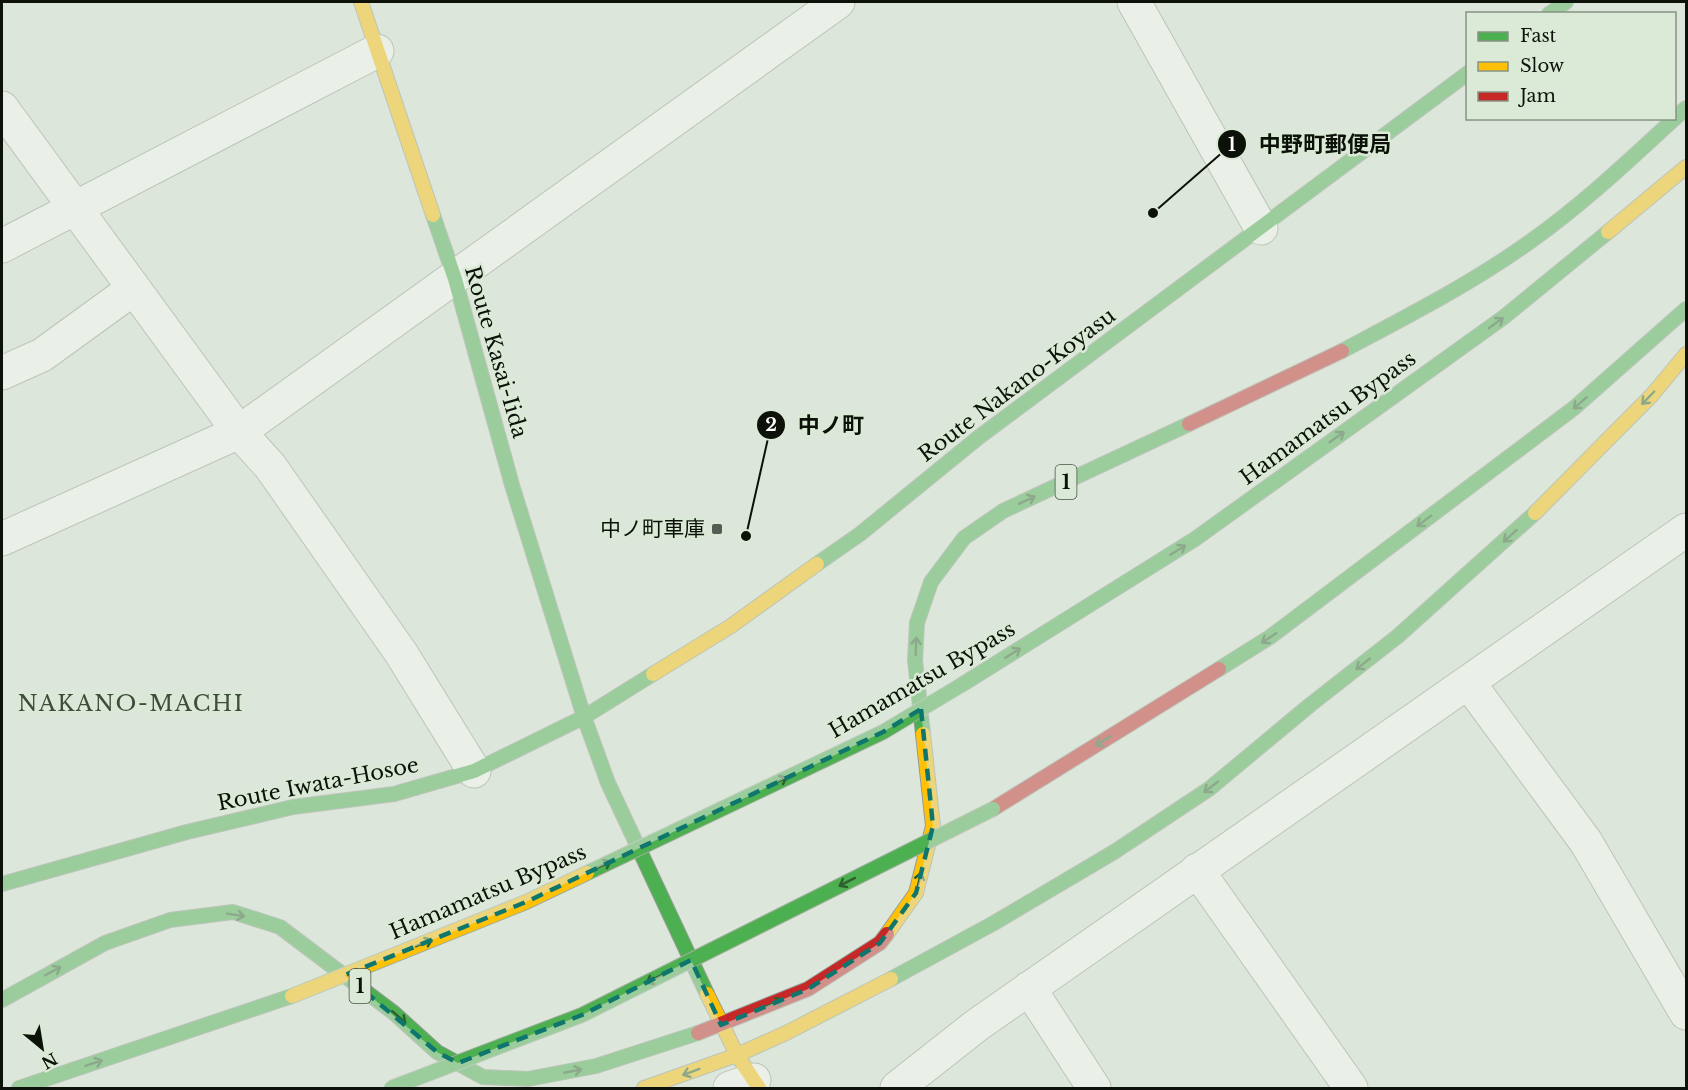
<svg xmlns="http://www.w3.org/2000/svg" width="1688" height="1090" font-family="'Libre Baskerville','Noto Sans JP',serif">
<rect width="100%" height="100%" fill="#dde6da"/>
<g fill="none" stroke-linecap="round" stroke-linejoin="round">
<defs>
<path id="street" d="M1134,2L1261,228
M2,108L239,432L270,466L401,653L474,771
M2,246L377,51
M2,373L42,355L133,289
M2,539L239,432L838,2
M1468,682L1586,842L1686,1013
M1197,870L1351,1088
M1029,988L1094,1088
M730,1088L754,1080
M897,1088L977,1025L1686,530"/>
<path id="fast" d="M1549,14L1566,2
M433,215L455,279L512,485L584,717L608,783L707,994
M1342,351C1406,317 1471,284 1531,241C1586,202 1636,154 1686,108
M817,564L860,534L979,437L1468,73
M1219,669L1270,637L1574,408L1686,309
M963,684L1195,539L1504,317L1608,232
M923,734L915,660L917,623L931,582L964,538L1003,511L1189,424
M2,884L187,832L293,807L394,794L474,771L584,717L653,674
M891,979L994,923L1114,852L1209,789L1310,705L1398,636L1535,513
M2,1000L105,943L170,920L233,912L280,927L394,1013L437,1052L483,1077L528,1079L596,1066L698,1033
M19,1088L292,996"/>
<path id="slow" d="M361,2L433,215
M1608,232L1686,167
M1535,513L1652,395L1686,354
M653,674L731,626L817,564
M887,934L916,893L933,826L923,734
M707,994L737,1055L759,1088
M644,1088L737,1055L786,1033L891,979"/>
<path id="jam" d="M1189,424L1342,351
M993,809L1219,669
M698,1033L808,989L880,943L887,934"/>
</defs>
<use href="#street" stroke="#969c94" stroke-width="35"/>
<use href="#fast" stroke="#969c94" stroke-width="16"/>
<use href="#slow" stroke="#969c94" stroke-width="16"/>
<use href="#jam" stroke="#969c94" stroke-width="16"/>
<use href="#street" stroke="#fafbf9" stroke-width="33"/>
<use href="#fast" stroke="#4caf50" stroke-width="14"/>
<use href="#slow" stroke="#ffc107" stroke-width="14"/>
<use href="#jam" stroke="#c62828" stroke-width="14"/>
<defs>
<path id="fast-bridge" d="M587,873L883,732L963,684
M391,1088L582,1015L993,809"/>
<path id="slow-bridge" d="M292,996L526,902L587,873"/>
</defs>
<use href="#fast-bridge" stroke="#9fae9a" stroke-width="16" stroke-linecap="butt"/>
<use href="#slow-bridge" stroke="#9fae9a" stroke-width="16" stroke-linecap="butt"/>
<use href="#fast-bridge" stroke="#4caf50" stroke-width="14"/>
<use href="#slow-bridge" stroke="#ffc107" stroke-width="14"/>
</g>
<defs><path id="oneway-shaft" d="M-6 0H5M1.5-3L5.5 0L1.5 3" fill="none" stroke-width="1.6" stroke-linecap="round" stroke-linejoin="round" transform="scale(1.5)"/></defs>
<g stroke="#2c602d">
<use href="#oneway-shaft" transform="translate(1496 323) rotate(-36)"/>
<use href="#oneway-shaft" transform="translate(1648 398) rotate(134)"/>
<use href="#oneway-shaft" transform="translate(1580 403) rotate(139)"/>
<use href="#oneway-shaft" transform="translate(1337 437) rotate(-36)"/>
<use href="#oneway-shaft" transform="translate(1027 500) rotate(-25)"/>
<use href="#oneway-shaft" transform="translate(1424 521) rotate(143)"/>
<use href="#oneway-shaft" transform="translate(1510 536) rotate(138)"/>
<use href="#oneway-shaft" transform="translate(1178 550) rotate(-32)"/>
<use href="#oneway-shaft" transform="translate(1269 638) rotate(146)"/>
<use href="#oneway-shaft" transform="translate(916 646) rotate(-88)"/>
<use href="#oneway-shaft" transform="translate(1013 653) rotate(-32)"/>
<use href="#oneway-shaft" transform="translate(1363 664) rotate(142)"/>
<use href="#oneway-shaft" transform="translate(1103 741) rotate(148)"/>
<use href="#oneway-shaft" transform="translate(779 781) rotate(-25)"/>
<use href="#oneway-shaft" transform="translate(1211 787) rotate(142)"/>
<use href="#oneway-shaft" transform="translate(603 865) rotate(-25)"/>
<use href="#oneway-shaft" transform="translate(919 881) rotate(-76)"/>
<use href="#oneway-shaft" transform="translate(847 882) rotate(153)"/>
<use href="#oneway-shaft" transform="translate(236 915) rotate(9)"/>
<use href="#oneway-shaft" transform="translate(424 943) rotate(-22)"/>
<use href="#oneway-shaft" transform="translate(53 971) rotate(-28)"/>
<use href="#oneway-shaft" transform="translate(654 979) rotate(153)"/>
<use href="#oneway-shaft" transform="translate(775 1003) rotate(-22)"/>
<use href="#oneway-shaft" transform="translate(399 1017) rotate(41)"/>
<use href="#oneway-shaft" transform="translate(94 1063) rotate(-19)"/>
<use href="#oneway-shaft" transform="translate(573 1071) rotate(-11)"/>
<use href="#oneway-shaft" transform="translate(691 1072) rotate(160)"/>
</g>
<path d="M0 0H1688V1090H0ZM921,709L933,826L916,893L880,943L808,989L721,1025L691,960L582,1015L458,1063L437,1052L345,975L526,902L883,732Z" fill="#dde6da" fill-opacity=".55" fill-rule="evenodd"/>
<path fill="none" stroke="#0f766e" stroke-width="4.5" stroke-dasharray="12 8" stroke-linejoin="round" d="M921,709L933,826L916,893L880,943L808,989L721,1025L691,960L582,1015L458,1063L437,1052L345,975L526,902L883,732Z"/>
<rect fill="#555c53" stroke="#dbead6" stroke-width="2" x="711" y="523" width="12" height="12" rx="3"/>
<g text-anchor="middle" stroke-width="5" stroke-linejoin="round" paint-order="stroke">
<g fill="#dbead6" stroke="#4a5247" stroke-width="1.5">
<rect x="1055.5" y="465" width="21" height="34" rx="4.5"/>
<rect x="349.5" y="969" width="21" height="34" rx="4.5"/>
</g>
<g font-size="20" font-weight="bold" fill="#0c110a">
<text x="1066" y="489">1</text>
<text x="360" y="993">1</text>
</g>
<g font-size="21" fill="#0c110a" stroke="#dbead6">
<text transform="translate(496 352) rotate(74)" y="7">Route Kasai-Iida</text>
<text transform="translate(1017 385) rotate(-37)" y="7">Route Nakano-Koyasu</text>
<text transform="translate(1328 418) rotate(-36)" y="7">Hamamatsu Bypass</text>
<text transform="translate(922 680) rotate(-30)" y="7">Hamamatsu Bypass</text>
<text transform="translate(318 784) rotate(-11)" y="7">Route Iwata-Hosoe</text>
<text transform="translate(488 892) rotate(-23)" y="7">Hamamatsu Bypass</text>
</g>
<g font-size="21" fill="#0c110a" stroke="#dbead6" text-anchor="end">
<text x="705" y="536">中ノ町車庫</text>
</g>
<g font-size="22" letter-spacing="1.5" fill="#404d3d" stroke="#dbead6">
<text x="131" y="711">NAKANO-MACHI</text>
</g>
</g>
<path fill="none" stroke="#0c110a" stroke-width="2" d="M1153 213L1232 144M746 536L771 425"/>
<g fill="#0c110a" stroke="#dbead6" stroke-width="2">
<circle cx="1153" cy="213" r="6"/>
<circle cx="746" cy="536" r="6"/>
<circle cx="1232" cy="144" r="15"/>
<circle cx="771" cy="425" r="15"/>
</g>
<g font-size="18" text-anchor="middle" font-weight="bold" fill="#fff">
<text x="1232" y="151">1</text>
<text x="771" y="431">2</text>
</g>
<g font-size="22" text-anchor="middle" font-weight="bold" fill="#0c110a" stroke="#dbead6" stroke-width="5" stroke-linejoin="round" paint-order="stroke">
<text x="1325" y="152">中野町郵便局</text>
<text x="831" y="433">中ノ町</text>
</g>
<rect width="1688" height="1090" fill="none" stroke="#0c110a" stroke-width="6"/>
<rect x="1466" y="12" width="210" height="108" fill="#dbead6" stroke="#889384" stroke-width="1.5"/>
<rect x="1478" y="32" width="30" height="9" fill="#4caf50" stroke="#889384" stroke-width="1.5"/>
<text x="1520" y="42" font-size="18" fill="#0c110a">Fast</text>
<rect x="1478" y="62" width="30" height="9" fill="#ffc107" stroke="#889384" stroke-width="1.5"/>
<text x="1520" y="72" font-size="18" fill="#0c110a">Slow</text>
<rect x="1478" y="92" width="30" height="9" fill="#c62828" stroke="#889384" stroke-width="1.5"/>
<text x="1520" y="102" font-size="18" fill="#0c110a">Jam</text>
<g transform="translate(42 1048) rotate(150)" stroke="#dbead6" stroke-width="4.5" paint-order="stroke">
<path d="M0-4.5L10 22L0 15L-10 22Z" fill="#0c110a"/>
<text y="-9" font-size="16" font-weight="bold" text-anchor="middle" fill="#0c110a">N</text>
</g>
</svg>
